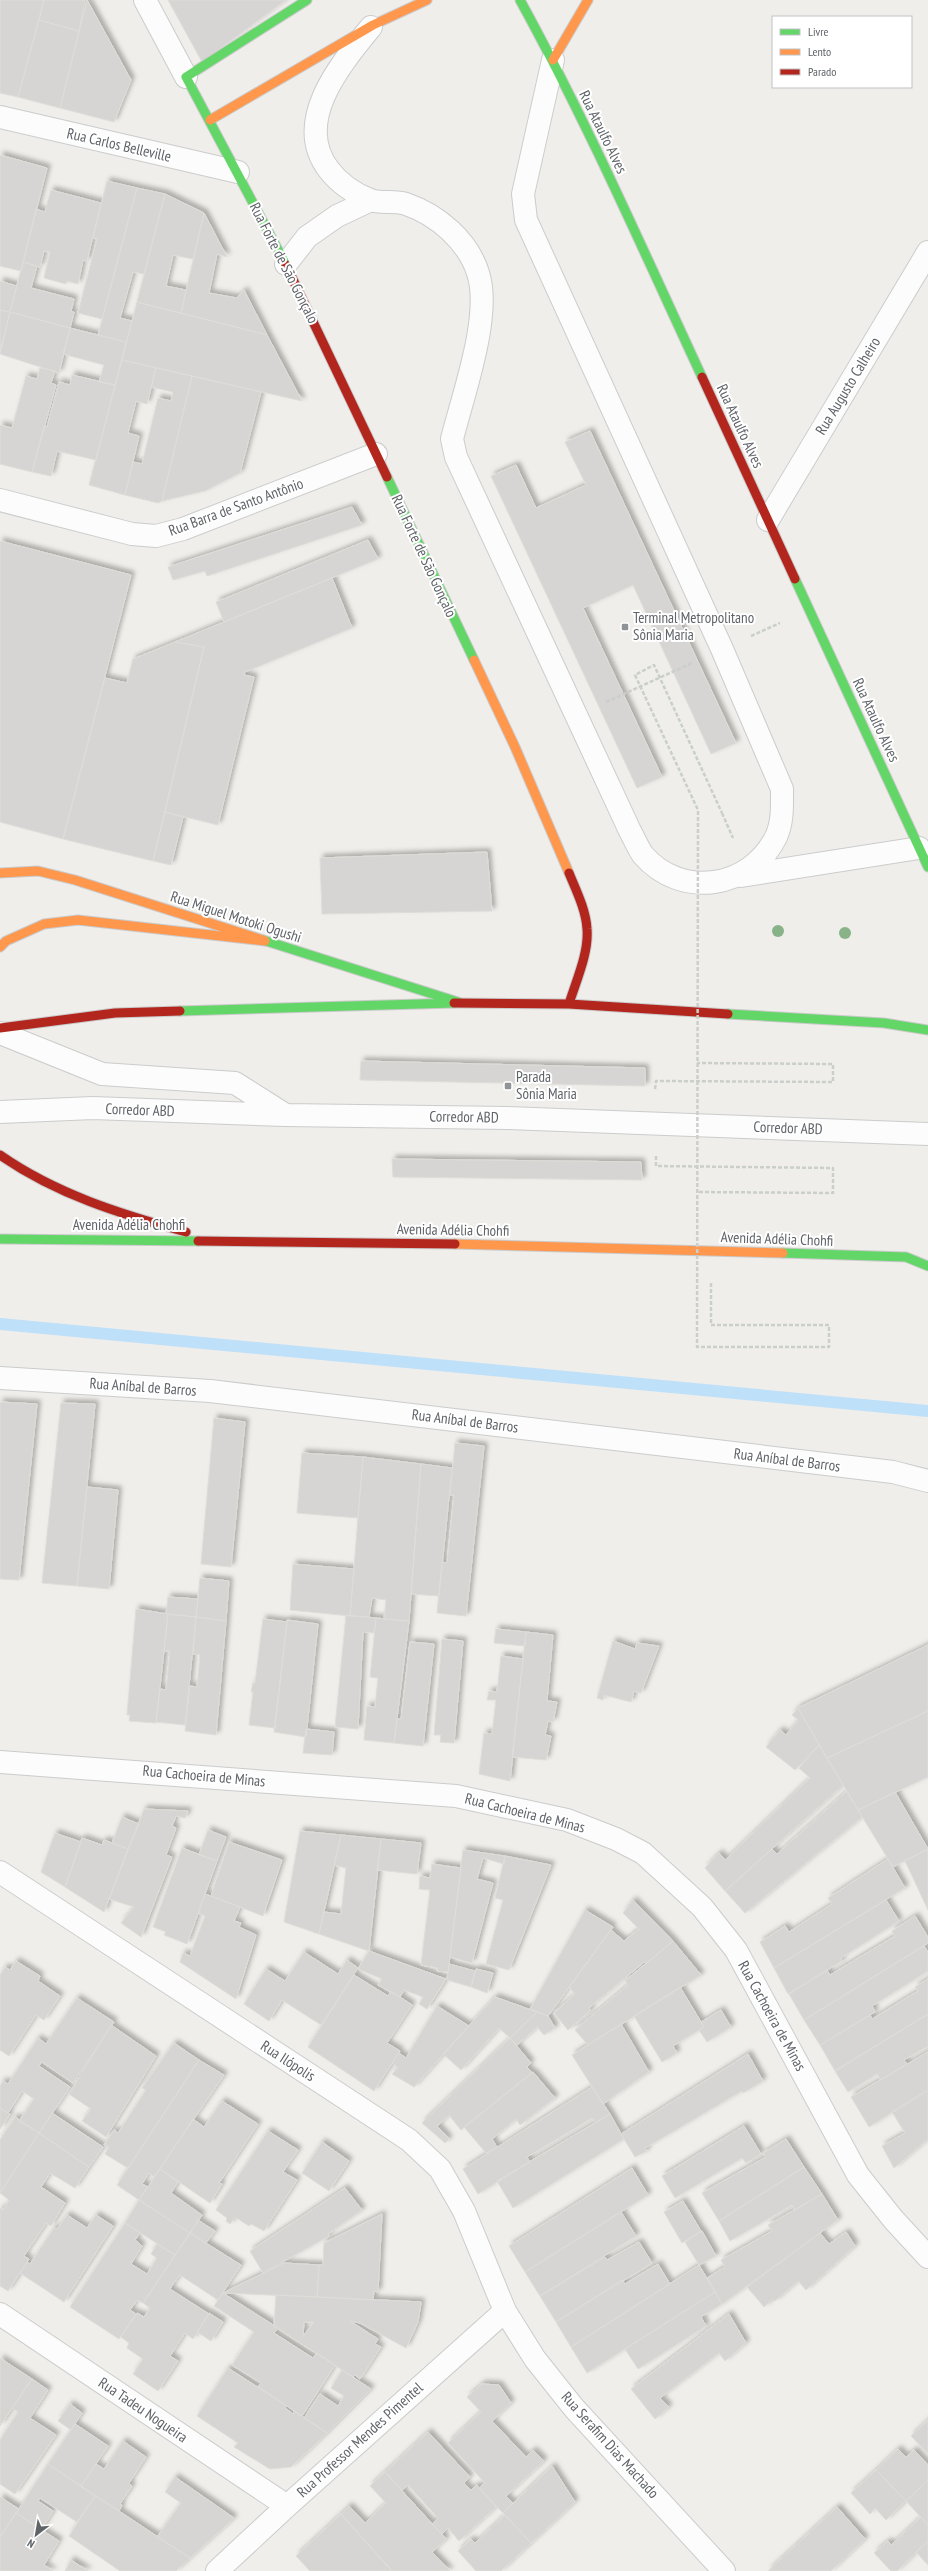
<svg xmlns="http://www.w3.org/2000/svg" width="928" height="2571" font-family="'PT Sans Narrow',sans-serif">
<defs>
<filter id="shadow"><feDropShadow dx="3.5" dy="-3.5" stdDeviation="2" flood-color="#0004"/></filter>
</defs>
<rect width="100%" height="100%" fill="#efeeea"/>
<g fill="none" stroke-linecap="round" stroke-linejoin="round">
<path stroke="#bfe0f9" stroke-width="12" d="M0,1324L928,1411"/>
</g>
<path fill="#d6d5d3" stroke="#deddd9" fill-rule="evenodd" filter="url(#shadow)" d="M0,0H44L18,97L0,93Z
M44,0H85L79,31L39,20Z
M87,0L131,80L114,122L60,108Z
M168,0H286L202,62Z
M39,20L79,31L60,108L18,97Z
M0,155L47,168L21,271L0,266Z
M107,181L137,188L102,319L78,313L97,239L93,238Z
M137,188L165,194L144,274L133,272L120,318L132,321L126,342L98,335Z
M51,190L101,203L87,261L83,260L78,284L67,281L66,284L44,278L50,252L44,251L40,267L23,262L36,209L45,212Z
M165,194L204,213L193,259L173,255L166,286L186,290L181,313L137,302Z
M204,213L227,257L217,254L209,293L237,298L244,290L267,335L181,313Z
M23,262L37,266L31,288L74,299L71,311L74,312L70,328L10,312Z
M0,281L17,286L10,312L0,310Z
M137,302L267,335L302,401L122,360Z
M0,310L10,312L0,351Z
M10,312L70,328L59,373L0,354Z
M70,328L126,342L115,385L99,382L104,365L63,354Z
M122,360L156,368L147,404L136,401L128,433L139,436L125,495L89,485Z
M40,368L55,371L51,383L56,385L32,472L0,464V425L12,428L26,376L37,379Z
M156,368L192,376L162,501L158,503L125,495L133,462L142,464L158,398L171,401L173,392L151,387Z
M72,375L115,385L96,460L57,451L51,476L32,472L44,426L47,427L59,382L70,385Z
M192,376L261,392L240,473L205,491L162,501Z
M590,431L736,743L711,754L633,585L583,608L662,777L637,788L491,476L516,465L536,508L586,485L565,442Z
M352,507L362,525L207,576L205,571L173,580L168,567Z
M368,540L378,559L224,622L216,602Z
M0,541L131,575L63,839L0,822Z
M332,578L352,628L245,672L244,675L254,677L218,825L165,812L204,647L175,642Z
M175,642L204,647L153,861L63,839L105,678L127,683L133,659Z
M165,812L183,817L171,865L153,861Z
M487,852L492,911L322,914L320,858Z
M361,1061L645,1068V1086L360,1080Z
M392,1159L641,1162L642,1180L393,1177Z
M0,1402L37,1404L19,1580L0,1579Z
M61,1403L95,1404L77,1586L42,1583Z
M214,1418L245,1422L231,1567L201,1564Z
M455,1443L484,1446L466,1616L437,1613L442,1562L447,1563L454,1495H450Z
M302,1453L363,1457L358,1518L297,1513Z
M363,1457L421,1464L409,1621L384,1619L386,1600L372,1598L369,1617L350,1616Z
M421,1464L452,1468L439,1596L411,1594Z
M87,1487L118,1490L109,1589L77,1586Z
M293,1564L354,1569L350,1616L290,1610Z
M200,1578L229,1581L226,1621L196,1617Z
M168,1597L198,1599L196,1617L166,1614Z
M136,1609L168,1614L156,1723L129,1721L130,1715H127Z
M168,1614L196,1617L185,1725L156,1722L160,1689L166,1690L170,1651H164Z
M346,1615L376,1618L374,1633L363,1632L358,1729L335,1727Z
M196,1617L226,1621L216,1735L185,1731L190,1686L197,1687L200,1655L193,1654Z
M376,1618L409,1621L394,1743L364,1740L367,1706L375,1707L378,1678L370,1677Z
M263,1619L287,1622L275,1728L249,1725L253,1692H251L253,1683H255Z
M287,1620L318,1624L306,1737L274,1732Z
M496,1629L526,1632L525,1646L494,1643Z
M526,1632L553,1635L547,1701L557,1702L553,1722L548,1721L545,1735L551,1736L546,1760L512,1757Z
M442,1639L463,1641L454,1743L440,1742L441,1735H434Z
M613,1641L635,1649L637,1643L659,1646L641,1693L634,1691L631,1702L604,1695L603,1700L597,1698Z
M410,1642L434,1644L423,1746L394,1743L397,1719H401Z
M928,1645V1711L827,1758L798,1708Z
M501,1656L523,1659L510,1781L479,1774L484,1733L492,1734L496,1700H487L489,1691L497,1692Z
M798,1708L819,1745L795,1770L766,1747L780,1730L786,1735L798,1720L792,1715Z
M928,1711V1777L858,1810L827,1758Z
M306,1729L334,1732L332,1755L303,1753Z
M819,1745L843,1785L725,1891L705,1868L719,1853L725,1860L810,1778L799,1768Z
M847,1791L862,1817L745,1913L725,1891L772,1849L777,1854Z
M895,1792L928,1849L893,1867L858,1810Z
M144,1809L188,1811L185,1818L176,1816L172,1826L176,1828L166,1855L172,1857L141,1937L121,1923L134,1907L109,1899Z
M122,1817L139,1824L128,1849L112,1843Z
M208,1830L226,1837L217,1861L199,1855Z
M300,1831L341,1835L319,1934L284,1922Z
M55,1833L81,1842L65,1887L41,1872Z
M341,1835L381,1839L369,1951L319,1934L324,1912L341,1914L346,1868L334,1865Z
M82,1838L102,1845L104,1840L128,1849L104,1912L65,1887Z
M381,1839L421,1843L417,1874L377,1870Z
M229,1842L282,1860L263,1916L211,1896Z
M182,1848L217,1861L187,1944L164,1935L166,1932L153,1927Z
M928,1849V1910L905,1861Z
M463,1850L505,1856L504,1864L483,1858L477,1879L493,1883L472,1963L450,1957Z
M505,1856L551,1865L509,1970L486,1964L503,1900L495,1898Z
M888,1859L905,1888L774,1968L760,1942L785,1926L789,1932L832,1904L828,1898Z
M432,1864L461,1868L448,1972L437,1971L438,1968L421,1965L430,1890L419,1889L420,1876L430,1878Z
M205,1894L240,1907L234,1921L241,1923L239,1927L256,1935L236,1999L180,1962L183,1953L190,1956L205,1916L198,1913Z
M633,1900L673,1941L646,1964L644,1962L589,2008L591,2010L568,2030L554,2013L575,1994L569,1987L611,1930L624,1941L639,1929L623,1913Z
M886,1900L899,1921L841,1958L842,1961L788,1994L774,1968Z
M585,1910L613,1927L548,2016L530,2009Z
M915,1916L928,1937V1943L804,2020L789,1994L827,1970L830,1975L895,1936L892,1931Z
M673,1941L701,1975L588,2045L575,2030L628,1985L625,1981Z
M924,1946L928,1952V1971L872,2006L875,2012L820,2045L804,2020Z
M369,1951L446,1979L427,2009L419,2004L423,1997L404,1990L400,1997L378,1985L382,1979L358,1969Z
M304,1952L338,1974L347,1960L358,1968L321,2025L282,2000L269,2021L244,2004L266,1969L285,1981Z
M16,1961L40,1976L38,1981L60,1996L44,2020L36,2015L9,2056L0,2050V1975L5,1967L10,1970Z
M449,1964L475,1971L471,1987L447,1980Z
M476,1969L493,1973L487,1993L471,1987Z
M354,1975L388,1996L391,1991L412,2005L387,2043L400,2051L374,2091L308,2047Z
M928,1979V2014L835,2071L820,2045L870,2015L872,2019L918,1991L915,1987Z
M680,1987L704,2027L673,2046L677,2053L662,2062L634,2016Z
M495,1997L537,2012L510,2038L499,2028L461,2070L443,2054Z
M77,1998L114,2022L73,2083L42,2062L39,2066L70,2087L39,2133L19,2121L34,2099L22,2091L8,2113L0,2108V2086L3,2081L8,2084L38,2038L46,2044Z
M437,2006L469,2026L414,2087L392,2074L398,2068L392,2063L399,2053L406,2058Z
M721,2010L731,2027L707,2042L699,2030L704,2027L701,2022Z
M537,2012L548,2016L555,2028L544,2035L537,2027L517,2045L510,2038Z
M928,2014V2046L904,2060L907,2064L881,2080L877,2074L848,2092L835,2071Z
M621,2024L649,2072L603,2104L572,2055Z
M111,2025L156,2056L106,2137L82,2121L91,2109L69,2094Z
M510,2038L531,2063L527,2067L532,2073L461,2130L449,2115L437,2126L449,2139L445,2143L422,2123Z
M174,2043L199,2060L128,2168L105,2154L109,2147L104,2145L114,2130L118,2133L146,2090L142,2088Z
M928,2052V2090L869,2127L851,2097Z
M748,2054L763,2081L743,2093L742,2091L645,2148L647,2151L635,2157L621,2134Z
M199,2060L224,2075L154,2177L149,2173L142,2184L148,2187L139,2200L117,2185Z
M533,2072L555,2098L520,2125L516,2119L492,2139L497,2147L486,2153L464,2127Z
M592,2087L610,2114L595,2123L592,2118L527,2157L530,2162L478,2194L463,2169Z
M928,2090V2139L894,2168L882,2146L905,2133L892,2112Z
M222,2101L258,2124L219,2183L222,2184L210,2203L160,2169L193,2119L204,2127Z
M0,2108L10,2114L0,2129Z
M52,2113L103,2147L89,2167L39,2133Z
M610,2114L624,2139L513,2208L497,2181Z
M15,2117L39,2133L0,2193V2140Z
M744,2126L761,2154L746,2163L742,2158L675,2198L662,2176Z
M268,2131L298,2150L283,2172L297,2180L264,2231L251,2224L249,2226L235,2217L230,2224L226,2221L227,2218L216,2210Z
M39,2133L89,2167L75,2188L50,2173L41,2187L65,2203L51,2226L46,2223L24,2256L29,2259L8,2291L0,2286V2208L3,2210L9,2200L0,2193Z
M786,2139L804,2167L719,2221L702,2193L766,2157L763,2153Z
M322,2142L349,2161L329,2191L302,2173Z
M804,2167L822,2194L795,2210L792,2205L730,2241L719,2221Z
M632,2168L648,2195L525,2272L509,2246Z
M160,2169L178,2182L171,2193L202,2215L190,2233L139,2200Z
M345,2188L362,2210L328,2234L329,2236L263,2273L250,2251Z
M822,2194L838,2220L722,2304L707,2278L725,2267L721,2260L772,2231L768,2225Z
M139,2200L190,2233L175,2255L125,2223Z
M683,2201L701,2231L682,2243L664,2212Z
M621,2212L636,2236L540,2296L525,2272Z
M382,2214L378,2292L374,2291L373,2300L317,2297L319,2265H323L324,2243Z
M67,2215L87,2228L96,2215L113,2226L64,2302L20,2273L27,2262L30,2264L54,2228L57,2229Z
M198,2220L215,2231L206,2243L190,2233Z
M125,2223L140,2233L135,2240L142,2246L131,2264L147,2274L157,2258L151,2254L157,2244L175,2255L143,2303L137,2300L130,2310L136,2314L119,2339L70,2307Z
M702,2231L716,2256L699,2265L685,2242Z
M846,2232L855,2246L806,2290L798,2281L775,2301L773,2299L764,2307L747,2287L820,2233L829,2244Z
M190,2233L241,2265L218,2300L180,2275L173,2284L170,2289L209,2314L193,2339L185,2333L170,2356L178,2361L158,2391L133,2374L143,2359L127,2348L129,2343L121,2337L137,2313L144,2317L150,2308L143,2303Z
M639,2242L652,2263L556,2322L540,2296L605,2257L607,2260Z
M284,2263L319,2265L317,2297L223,2293Z
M658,2264L670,2284L571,2347L556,2322L622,2280L625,2284Z
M699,2265L715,2292L587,2373L571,2347Z
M715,2292L722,2304L701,2317L706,2326L638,2369L625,2349Z
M223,2293L278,2328L274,2333L313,2358L317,2353L335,2365L302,2416L258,2387L261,2383L232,2365L254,2332L214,2306Z
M276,2295L421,2302V2303L418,2322L406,2348L360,2323L350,2321L378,2339L375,2344L381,2347L360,2379L355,2375L353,2377L274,2326ZM304,2322H314L303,2336Z
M209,2313L223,2322L211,2341L197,2332Z
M729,2314L746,2343L725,2361L719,2353L660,2398L669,2407L655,2419L631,2389Z
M0,2358L32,2379L0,2426Z
M228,2368L287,2406L285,2408L293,2414L294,2411L327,2433L291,2467L270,2469L234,2447L238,2443L197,2416Z
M342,2370L371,2389L327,2433L304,2418L320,2394L338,2406L344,2396L331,2388Z
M32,2379L48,2390L30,2418L56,2435L15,2494L0,2484V2440L18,2412L12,2408Z
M482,2384L499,2385L511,2403L492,2421L526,2457L533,2450L544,2461L506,2496L513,2503L503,2513L479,2488L485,2483L448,2443L481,2412L467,2397Z
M70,2404L82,2413L71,2430L58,2421Z
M928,2420V2454L911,2436Z
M75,2424L108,2446L81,2486L48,2464Z
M428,2432L470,2477L464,2483L471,2490L477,2485L496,2507L459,2541L448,2528L442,2534L432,2524L438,2518L408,2485L402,2490L385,2472Z
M123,2441L146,2457L129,2483L132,2486L120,2504L122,2505L119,2511L81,2486L96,2464L104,2469Z
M898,2449L906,2457L914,2450L928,2465V2480L906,2501L876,2470Z
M48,2464L95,2496L77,2522L40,2498L38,2501L53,2511L41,2530L16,2513Z
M552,2466L575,2502L531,2543L503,2513Z
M876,2470L906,2501L886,2520L875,2508L870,2514L851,2493Z
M385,2472L446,2539L432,2552L450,2571H392L341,2514L349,2506L365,2523L386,2503L370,2486Z
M175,2477L234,2518L190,2558L157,2537L181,2503L165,2492Z
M928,2480V2525L906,2501Z
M95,2496L119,2511L190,2558L176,2571H120L69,2536Z
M0,2497L19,2509L0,2537Z
M837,2507L865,2539L831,2571H768Z
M16,2513L59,2541L44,2565L53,2571H0V2537Z
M341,2514L392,2571H310L296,2556Z
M505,2515L531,2543L501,2571H476L458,2551L471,2539L475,2543Z
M921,2517L928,2525V2541L897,2571H891L874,2553L888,2541L891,2545Z
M928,2541V2565L916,2552Z
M71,2560L88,2571H65Z"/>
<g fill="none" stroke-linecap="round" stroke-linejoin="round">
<defs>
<path id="lane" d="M371,27C340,65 292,122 329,170C339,183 355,194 370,200C381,204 395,200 406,204C438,215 468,241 478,273C492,315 463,395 452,439L456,457L630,831C634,838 638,848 643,855C681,899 750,889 776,837C783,822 782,805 782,789L722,649L526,220L523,194L553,60
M286,264L307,237L337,216L371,200
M741,876L919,848
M0,1033L102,1074L235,1083L284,1114
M0,1112L93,1108L285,1115L507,1118L928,1134"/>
<path id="street" d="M145,0L186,77
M0,117L238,172
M0,500L132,534L156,536L183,529L376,454
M768,520L928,252
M0,1378L210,1391L893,1472L928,1481
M0,1762L456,1796L567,1820L616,1839L643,1853L702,1907L736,1950L858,2175L893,2219L928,2257
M0,1872L409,2140L440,2169L464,2211L505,2311L535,2359L574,2408L724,2571
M0,2314L287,2506
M217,2571L287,2506L505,2311"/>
<path id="fast" d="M520,0C587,122 643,250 702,377
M286,265L186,77L307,0
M387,477L474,660
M795,579L928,867
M263,940L458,1002
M180,1011L454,1003
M728,1014L884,1023L928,1030
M0,1239L198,1241
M783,1253L906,1257L928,1266"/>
<path id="slow" d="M553,60L588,0
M210,120L373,25L427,0
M474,660L515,747L569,873
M0,873L38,871L75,880L263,940
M0,947L6,941L44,924L78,920L265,941
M455,1244L783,1253"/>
<path id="jam" d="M286,265L387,477
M702,377L795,579
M569,873C576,890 586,910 587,929C589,953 576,981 569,1004
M454,1003L569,1004L728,1014
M0,1028L115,1013L180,1011
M0,1155C56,1194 120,1214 186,1232
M198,1241L455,1244"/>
</defs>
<use href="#lane" stroke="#cbcccc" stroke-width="24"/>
<use href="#street" stroke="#cbcccc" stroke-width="24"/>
<use href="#fast" stroke="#cacacb" stroke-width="11"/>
<use href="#slow" stroke="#cacacb" stroke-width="11"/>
<use href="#jam" stroke="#cacacb" stroke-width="11"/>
<path stroke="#cacfcc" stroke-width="2.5" stroke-dasharray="4 2" stroke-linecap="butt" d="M751,636L780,623
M606,702L692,663
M722,813L733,838
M655,1089L656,1081L833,1082V1064L697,1063
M656,1156V1166L833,1168V1193L697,1192
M711,1283V1325"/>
<use href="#lane" stroke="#fdfcfc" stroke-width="22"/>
<use href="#street" stroke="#fdfcfc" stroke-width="22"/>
<use href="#fast" stroke="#63d668" stroke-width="9"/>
<use href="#slow" stroke="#ff974d" stroke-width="9"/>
<use href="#jam" stroke="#b3261e" stroke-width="9"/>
<path stroke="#cacfcc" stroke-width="2.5" stroke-dasharray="4 2" stroke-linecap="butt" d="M711,1325H829V1347H697L698,810L635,675L654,665L722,813"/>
</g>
<g fill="#88b388">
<circle cx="778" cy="931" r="6"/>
<circle cx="845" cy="933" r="6"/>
</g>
<g fill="#919496" stroke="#fff" stroke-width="1.5">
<rect x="621" y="623" width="8" height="8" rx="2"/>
<rect x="504" y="1082" width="8" height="8" rx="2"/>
</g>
<g text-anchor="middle" stroke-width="4" stroke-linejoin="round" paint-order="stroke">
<g font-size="15" fill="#5f6368" stroke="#fff">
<text transform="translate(603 132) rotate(64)" y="5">Rua Ataulfo Alves</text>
<text transform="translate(119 145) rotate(13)" y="5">Rua Carlos Belleville</text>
<text transform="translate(284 263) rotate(63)" y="5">Rua Forte de São Gonçalo</text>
<text transform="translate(848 386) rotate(-59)" y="5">Rua Augusto Calheiro</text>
<text transform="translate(740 426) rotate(65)" y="5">Rua Ataulfo Alves</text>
<text transform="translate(236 507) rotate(-20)" y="5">Rua Barra de Santo Antônio</text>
<text transform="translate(424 556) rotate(65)" y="5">Rua Forte de São Gonçalo</text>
<text transform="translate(876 720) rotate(65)" y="5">Rua Ataulfo Alves</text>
<text transform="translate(236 917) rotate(18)" y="5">Rua Miguel Motoki Ogushi</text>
<text transform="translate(140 1110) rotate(2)" y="5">Corredor ABD</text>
<text transform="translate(464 1117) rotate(1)" y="5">Corredor ABD</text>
<text transform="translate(788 1128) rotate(2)" y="5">Corredor ABD</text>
<text x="129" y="1230">Avenida Adélia Chohfi</text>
<text transform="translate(453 1230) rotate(1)" y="5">Avenida Adélia Chohfi</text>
<text transform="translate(777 1239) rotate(2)" y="5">Avenida Adélia Chohfi</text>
<text transform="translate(143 1387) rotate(4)" y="5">Rua Aníbal de Barros</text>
<text transform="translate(465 1421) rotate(7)" y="5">Rua Aníbal de Barros</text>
<text transform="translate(787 1460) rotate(7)" y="5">Rua Aníbal de Barros</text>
<text transform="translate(204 1776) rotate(5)" y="5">Rua Cachoeira de Minas</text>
<text transform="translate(525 1813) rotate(14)" y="5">Rua Cachoeira de Minas</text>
<text transform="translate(772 2016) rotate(61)" y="5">Rua Cachoeira de Minas</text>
<text transform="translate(288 2061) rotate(33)" y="5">Rua Ilópolis</text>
<text transform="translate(143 2410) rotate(34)" y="5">Rua Tadeu Nogueira</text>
<text transform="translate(360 2440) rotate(-42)" y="5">Rua Professor Mendes Pimentel</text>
<text transform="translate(610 2445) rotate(48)" y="5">Rua Serafim Dias Machado</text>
</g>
<g font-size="15" fill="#5f6368" stroke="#fff" text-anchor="start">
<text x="633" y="623">Terminal Metropolitano<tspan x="633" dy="17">Sônia Maria</tspan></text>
<text x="516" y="1082">Parada<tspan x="516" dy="17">Sônia Maria</tspan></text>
</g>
</g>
<rect x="772" y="16" width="140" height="72" fill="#ffffff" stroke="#bfc1c3"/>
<rect x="780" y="29" width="20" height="6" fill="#63d668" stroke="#bfc1c3"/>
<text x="808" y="36" font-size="12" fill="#5f6368">Livre</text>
<rect x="780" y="49" width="20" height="6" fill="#ff974d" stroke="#bfc1c3"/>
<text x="808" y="56" font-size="12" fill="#5f6368">Lento</text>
<rect x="780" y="69" width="20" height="6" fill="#b3261e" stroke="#bfc1c3"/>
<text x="808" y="76" font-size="12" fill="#5f6368">Parado</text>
<g transform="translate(36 2535) rotate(211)" stroke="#ffffff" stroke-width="3" paint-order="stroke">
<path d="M0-3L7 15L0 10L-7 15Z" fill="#5f6368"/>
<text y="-6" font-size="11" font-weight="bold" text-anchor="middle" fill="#5f6368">N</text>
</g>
</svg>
